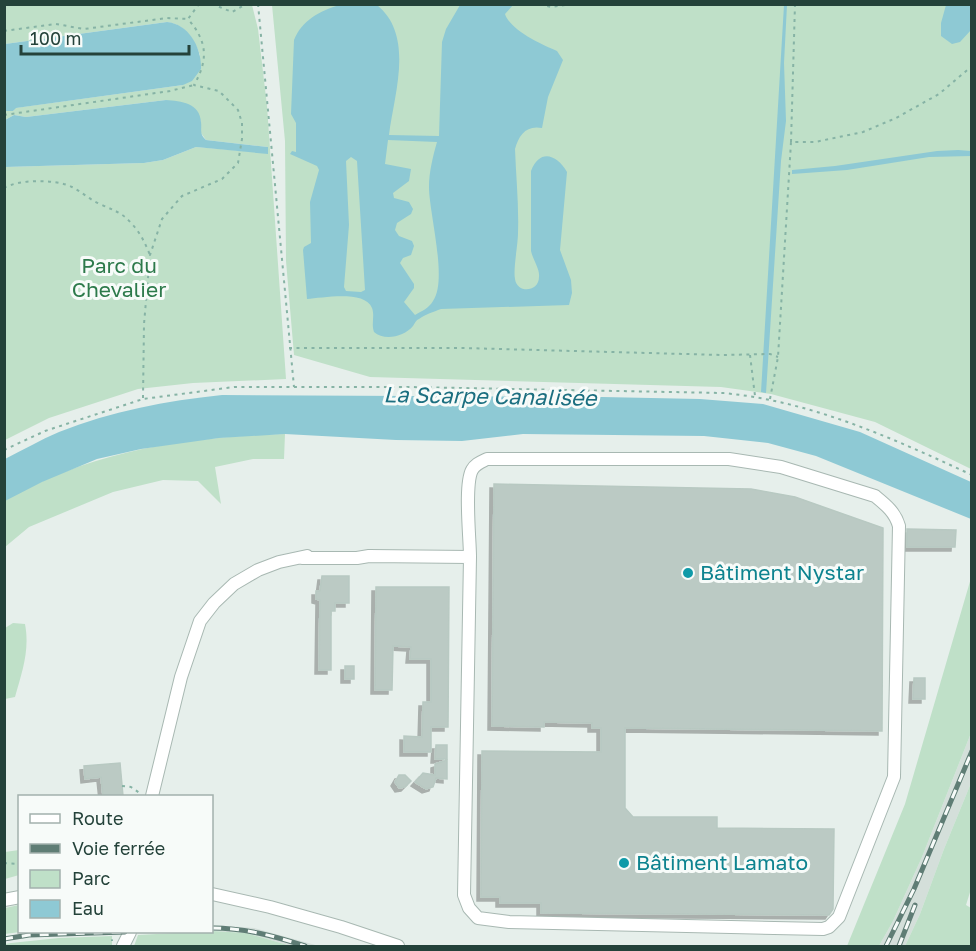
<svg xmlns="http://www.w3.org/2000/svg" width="976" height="951" font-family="'Golos Text',sans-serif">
<defs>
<filter id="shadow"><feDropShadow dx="-4" dy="4" stdDeviation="0" flood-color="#0004"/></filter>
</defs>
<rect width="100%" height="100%" fill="#e6efeb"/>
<path fill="#d4dfda" d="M971,733V783L944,849L920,914L905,946H879L893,921L922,857Z
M212,925L254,928L319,946H291L246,933L212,931Z"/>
<path fill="#bfe0c8" d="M5,5H252L258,29L267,106L286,379L193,383L138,389L49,418L5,440L4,167L144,163L163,160L196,147L268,153V147L206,140L201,133V121L166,100L26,117L14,115L5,120V111H13L15,108L183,85L200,55C195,40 185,24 167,22L5,44Z
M272,5H971V469L875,422L771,394L721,387L370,377L294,355L286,261L285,141Z
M285,434L284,459H253L215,467L221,504L198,481L163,480L113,492L29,527L5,547L4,501C92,450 185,437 285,434Z
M971,578V733L922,857L893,921L879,946H847L905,804Z
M13,623L25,624C30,650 22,672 15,697L5,699V628Z
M971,783V889L966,905L971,908V946H905L920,914L944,849Z
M19,850V875L5,879V852Z
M19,905L20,932L5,934V908Z
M212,931L246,933L291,946H134L138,935Z
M112,936V946H5V944L11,943L59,938Z"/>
<path fill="#8ec9d4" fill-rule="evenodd" d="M339,5H377C415,36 394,94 389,135L439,136L442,42L446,29L460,5H513L505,14C510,30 542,45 557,51L563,60L548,97L542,128C526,125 519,135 515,149C516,177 519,205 518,233C518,245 513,269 515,279C517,294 539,292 539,277C540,269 533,260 531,251V171C540,148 557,155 567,172L560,250L571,280L572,293L569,305L441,309C433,312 426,314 419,319C416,320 415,323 413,326C404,337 384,341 374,332C371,324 375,316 372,308C365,290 323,298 307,299L303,250L304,247L311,243L310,202L319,170L317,166L290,154L292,151L296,152V123L291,114L294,40C302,20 320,11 339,5ZM388,140L437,142C433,156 429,172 429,187C429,213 448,280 433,301C429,308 422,311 415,315L404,302L414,288V284L400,263L403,258L411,255L414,246L412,241L399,236L395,230L397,223L411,214L413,209L409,202L394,198L393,193L409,181L411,169L385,164ZM351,157L357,161L365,290L361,292L346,291L344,287L349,225L346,161Z
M784,5H787L784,63L786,121L781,161L766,393L761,392Z
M946,5H971V30L960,42L952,44L941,36V23Z
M167,22C189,24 202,48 201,69L192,81L183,85L16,108L13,111H5V44Z
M166,100C181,101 200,103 201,122C202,130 199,134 206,140L268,147V154L196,147L163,160L144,163L5,167V120L14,115L26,117Z
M958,150L971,151V156L929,157L847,170L792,174V170L835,166L937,151Z
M222,395L602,397L700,399L763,404L860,432L971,482V519L816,456L768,443L704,436L523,434L462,441L396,440L285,434L219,438L141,449L97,459L42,482L5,501V459C23,450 40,440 59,432C111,411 166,401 222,395Z"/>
<path fill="#bbcac4" stroke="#b8c9c2" stroke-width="1.5" filter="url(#shadow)" d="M494,484L751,489L795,497L883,528L882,731L625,728V808L633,817H717V828L834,829L833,909L829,915L541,913V903H500V897H481L482,751L601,752V728H592V723L544,722V727L492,726Z
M907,529L956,530L955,547H907Z
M322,576H349V603H335V611H331V670H319L320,600L316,599V591H320Z
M376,587H449L448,727H431V752H404V736L422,737L423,702H431V659H410L411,647L393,646L392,690H375Z
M345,666H354V679H345Z
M914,678H925V699H913Z
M436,745H447V759H435Z
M447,760V779L436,778L433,787L426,789L415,782L423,773L435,775V764Z
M120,763L123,796H103L101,777L85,779L84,766Z
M399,775H405L411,781L405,787L399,788L395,782Z"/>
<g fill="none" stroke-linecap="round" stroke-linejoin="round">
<defs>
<path id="minor" d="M302,558H357L369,556L470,557L464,895L469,908L478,918L509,922L823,929L829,927L839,917L894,777L899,526C895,512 886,505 875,496L781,467L729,459H487C481,462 475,464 472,470C464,485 470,538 470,557
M152,796L181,677L200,621L214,603L234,584L258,570L279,562L307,556
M212,894L270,907L341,927L398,946
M4,900L20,897
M123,946L130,932"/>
</defs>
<use href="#minor" stroke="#a8b8b2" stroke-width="14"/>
<path stroke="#86b3a5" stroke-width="2" stroke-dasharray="3 4.5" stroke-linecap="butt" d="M212,4L232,12L246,4
M258,4L294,387
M540,4L551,7L572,4
M4,31L56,24L84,29L167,18L188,19
M4,115L170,91L194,85
M791,142L795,4
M4,188C19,179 56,179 72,187C82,192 90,200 100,204C112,210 122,212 131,223C140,232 145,243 150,255
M289,348H463L722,355L770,354L778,357
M750,355L755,396
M143,398L144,324L150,255L162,219L182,196L222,179L238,163L242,139V123L238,110L219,91L194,85C209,59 207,41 188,19L199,4
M770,399L778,357L791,142H815L863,132L896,118L939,94L972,66
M4,450L45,431L143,399L234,387H409L723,393C811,401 892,438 972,475
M122,786L131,787L141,794
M4,863L20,864
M111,932L112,941"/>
<use href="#minor" stroke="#fff" stroke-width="12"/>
<defs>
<path id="rail" d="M212,928C245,928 274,936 305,946
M4,939L29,935L125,932
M886,946L914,889L972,751
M899,946L915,905"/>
</defs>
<use href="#rail" stroke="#5f7d75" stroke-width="5"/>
<use href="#rail" stroke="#f7fbf9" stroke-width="3" stroke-dasharray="9" stroke-linecap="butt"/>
</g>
<g fill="#0f9aa8" stroke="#f7fbf9" stroke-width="2">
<circle cx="688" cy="573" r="6"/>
<circle cx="624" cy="863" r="6"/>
</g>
<g text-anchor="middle" stroke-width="6" stroke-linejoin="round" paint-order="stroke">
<g font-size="21" fill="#2d7a4b" stroke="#f7fbf9">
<text x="119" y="273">Parc du<tspan x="119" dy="24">Chevalier</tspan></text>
</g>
<g font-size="21" fill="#0d838f" stroke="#f7fbf9" text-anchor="start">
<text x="700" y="580">Bâtiment Nystar</text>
<text x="636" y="870">Bâtiment Lamato</text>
</g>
<g font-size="22" font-style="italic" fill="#1c6f80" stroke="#f7fbf9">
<text transform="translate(490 396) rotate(1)" y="8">La Scarpe Canalisée</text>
</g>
</g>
<rect width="976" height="951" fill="none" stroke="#24423a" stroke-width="12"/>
<rect x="18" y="795" width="195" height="138" fill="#f7fbf9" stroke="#a3b1ad" stroke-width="1.5"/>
<rect x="30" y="814" width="30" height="9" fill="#ffffff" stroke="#a3b1ad" stroke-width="1.5"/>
<text x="72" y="825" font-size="18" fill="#24423a">Route</text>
<rect x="30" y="844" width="30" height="9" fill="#5f7d75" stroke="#a3b1ad" stroke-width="1.5"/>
<text x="72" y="855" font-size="18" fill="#24423a">Voie ferrée</text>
<rect x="30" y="870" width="30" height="18" fill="#bfe0c8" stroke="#a3b1ad" stroke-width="1.5"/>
<text x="72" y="885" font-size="18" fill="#24423a">Parc</text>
<rect x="30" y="900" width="30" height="18" fill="#8ec9d4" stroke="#a3b1ad" stroke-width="1.5"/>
<text x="72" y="915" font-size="18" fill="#24423a">Eau</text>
<path d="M21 45v9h168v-9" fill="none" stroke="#24423a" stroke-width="3"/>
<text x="30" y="45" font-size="18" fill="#24423a" stroke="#f7fbf9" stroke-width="4.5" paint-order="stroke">100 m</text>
</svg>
